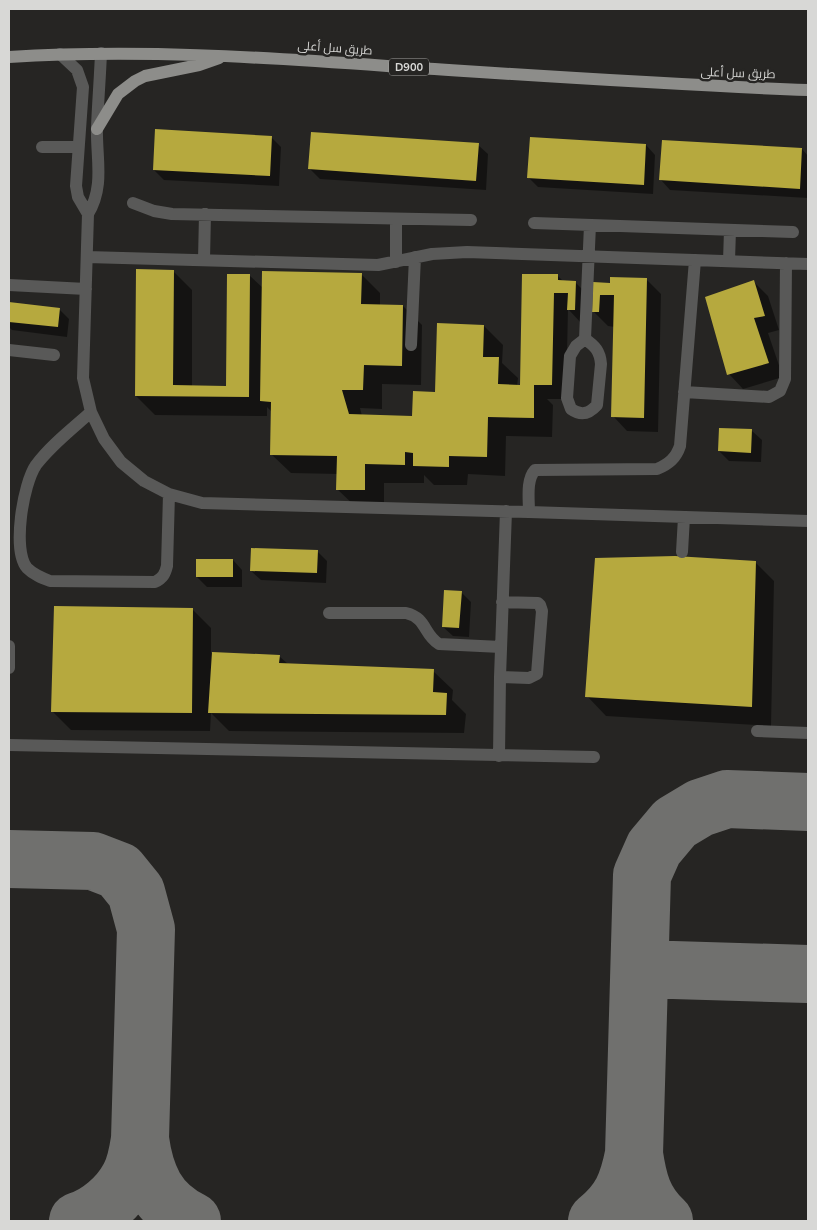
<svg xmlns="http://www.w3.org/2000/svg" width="817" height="1230" font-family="Mulish,Cairo,sans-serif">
<rect width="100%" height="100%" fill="#262523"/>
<path fill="#0007" d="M271,137L281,147L279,186L164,180L154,170Z
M478,145L488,154L486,190L320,179L310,169Z
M646,145L655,155L653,194L538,187L529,178Z
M802,149L808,156V198L670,190L661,180Z
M173,271L192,290V387H227L249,275L263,288L361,274L380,293V306H403L422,325L421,385L382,384V409L360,408L362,416L413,418L436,394L484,326L503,345L502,363L518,378L517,386H522L557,275L564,282H575L590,297L583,325L568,309L566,399H547L553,405L552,437L506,436L505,476L468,474L467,485H434L424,475V483H384V509L357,508L337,489L338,474L291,473L271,454L272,412L267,407V416L155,415L136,396Z
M646,279L661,294L658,432L627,431L613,416L615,327L608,326L593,311L594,284H611Z
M754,282L768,296L779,330L768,333L783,377L743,389L729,374Z
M9,303L59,309L69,319L67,337L12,330L9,327Z
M752,431L762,440L761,462L729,461L719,451Z
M317,551L327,561L326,583L261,580L251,571Z
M233,560L242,570V587H207L197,577Z
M755,562L774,581L771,726L606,716L587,696Z
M461,592L471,602L469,637L453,636L443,627Z
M192,609L211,628V653L279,656L288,664L433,671L453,690L452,700L466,714L464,733L229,731L211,713L210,731L71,730L52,711Z"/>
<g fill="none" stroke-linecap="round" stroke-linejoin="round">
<path stroke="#70706e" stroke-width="58" d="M9,859L93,861L119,871L136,892L146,929L140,1139C138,1152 136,1166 129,1178C119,1197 98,1215 78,1221
M640,969L808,974
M140,1139C145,1176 157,1204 192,1221
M597,1221C621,1202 628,1184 634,1154
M664,1221C643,1202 638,1181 634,1154L642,875L654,848L675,823L700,808L727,799L808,802"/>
</g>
<path fill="#b6a93e" d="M155,129L272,136L270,176L153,170Z
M311,132L479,143L476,181L308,169Z
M530,137L646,144L644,185L527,178Z
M662,140L802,148L800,189L659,180Z
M136,269L174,270L173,385L226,386L227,274H250L249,397L135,396Z
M262,271L362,273L361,304L403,305L402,366L364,365L363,390H342L349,414L412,416L413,391L435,392L437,323L484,325L483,357H499L498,384L520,385L522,274H558V280L576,281L575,310H567L568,293H554L552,385H534V418L488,417L487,457L449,456V467L413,466V453L405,452V465L365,464V490H336L337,456L270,455L271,402L260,401Z
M610,277L647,278L644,418L611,417L614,295H600L599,312H592L593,282L610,283Z
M754,280L765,316L754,318L769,363L727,375L705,297Z
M9,302L60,308L58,327L9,322Z
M719,428L752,429L751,453L718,451Z
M251,548L318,550L317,573L250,571Z
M675,556L756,561L752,707L585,697L595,558Z
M196,559H233V577H196Z
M444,590L462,591L459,628L442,627Z
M54,606L193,608L192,713L51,712Z
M212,652L280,655L279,663L434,669L433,692L447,693L446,715L208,713Z"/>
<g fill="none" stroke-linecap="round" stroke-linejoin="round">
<path stroke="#595958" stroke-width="12" d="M101,53C100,78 98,102 97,127C96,158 105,186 88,214L83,378L91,412L104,439L121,462L144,481L169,494L202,503L529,512L808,521
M60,54L77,70L83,87L76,186L78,197L88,214
M42,147H78
M133,203L154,211L172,214L471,220
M396,220V262
M534,223L793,232
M87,257L378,265L432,254L467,252L808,264
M204,260L205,214
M729,261L730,230
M9,285L86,289
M585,339C595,346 600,351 601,364L597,405C589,414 581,416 571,409L567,398L570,356L576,346L585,339L590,225
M411,345L415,257
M9,350L54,355
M684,392L769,397L780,391L785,379L786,263
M91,412C72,429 51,445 36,465C23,484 12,550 27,568C34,575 42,578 50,581L155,582C163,578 165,574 167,566L169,494
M529,512C529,499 526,480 535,470L657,469C669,464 676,458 680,446L695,260
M682,552L684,517
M329,613H406C427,618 423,634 439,644L501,647
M9,668V646
M500,677L529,678L537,674L542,611L540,605L538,603L502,602
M757,731L808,733
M9,745L594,757
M499,756L500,677L506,511"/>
<path stroke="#8d8d8a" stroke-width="12" d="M9,57C135,49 261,57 387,66C527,75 667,85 808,90
M97,129L118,94L135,81L145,76L199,65L219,58"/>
</g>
<g text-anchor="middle" stroke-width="5" stroke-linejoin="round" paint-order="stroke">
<rect fill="#262523" stroke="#a3a2a0" stroke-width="1" x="389" y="58.5" width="40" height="17" rx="4"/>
<g font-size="11" font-weight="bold" fill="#d8d8d6">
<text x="409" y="71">D900</text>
</g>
<g font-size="12" fill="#d8d8d6" stroke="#262523">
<text transform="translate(335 48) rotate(4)" y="4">طريق سل أعلى</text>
<text transform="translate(738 73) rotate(2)" y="4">طريق سل أعلى</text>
</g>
</g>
<rect width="817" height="1230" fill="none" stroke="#d8d8d6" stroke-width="20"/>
</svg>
